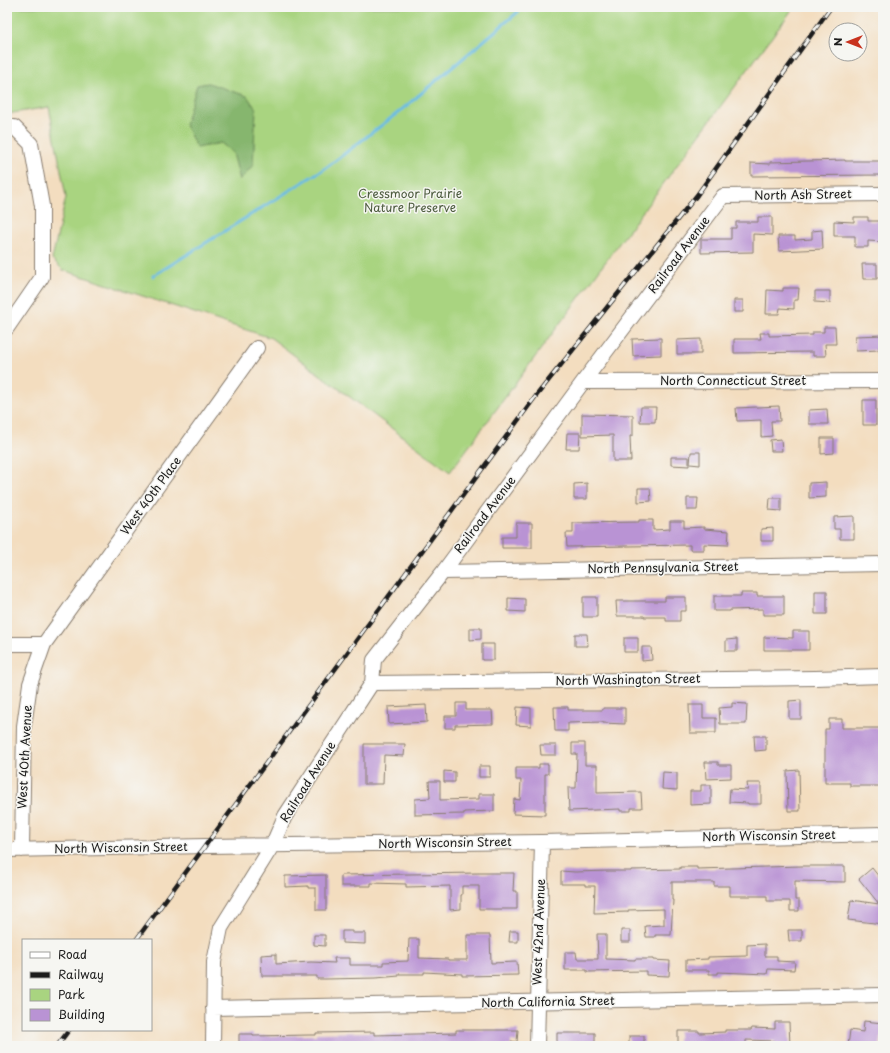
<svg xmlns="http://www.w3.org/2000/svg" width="890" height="1053" font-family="'Playpen Sans',sans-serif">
<rect width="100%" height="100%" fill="#f6f6f2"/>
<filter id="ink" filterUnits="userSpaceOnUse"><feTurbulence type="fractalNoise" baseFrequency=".025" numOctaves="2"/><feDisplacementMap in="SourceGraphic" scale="8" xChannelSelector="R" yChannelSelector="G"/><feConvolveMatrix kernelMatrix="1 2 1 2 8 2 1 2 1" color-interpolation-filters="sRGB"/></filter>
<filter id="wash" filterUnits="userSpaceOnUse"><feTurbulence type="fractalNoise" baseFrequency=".012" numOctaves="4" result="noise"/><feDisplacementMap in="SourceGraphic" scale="16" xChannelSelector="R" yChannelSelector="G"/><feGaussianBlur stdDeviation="0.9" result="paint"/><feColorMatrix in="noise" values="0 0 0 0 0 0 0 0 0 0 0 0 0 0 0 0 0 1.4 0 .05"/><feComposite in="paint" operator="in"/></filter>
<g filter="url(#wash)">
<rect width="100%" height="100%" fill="#f3ddbf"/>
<path fill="#a9d480" stroke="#62784e" d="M7,7H794L450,472L271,338L63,270L52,259L66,197L49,107L7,114Z"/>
<path fill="#86b66e" stroke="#516945" d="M208,83L247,96L256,109L253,165L240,180L233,153L221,143L197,148L185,125L197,85Z"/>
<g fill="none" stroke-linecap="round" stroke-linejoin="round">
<path stroke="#6abce5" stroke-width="3" d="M153,276L327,167L399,112L518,12L519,7"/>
</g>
<g id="blocks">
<path fill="#b993d4" d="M845,160V161H883V175L751,176V163L770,164V162Z
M758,217H772V235L753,234V252L701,253V239H731V228H736V222H758Z
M854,217H868V221H883V242L868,241V247H855V236H834V221L854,222Z
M822,230L823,249L779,251L778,236H795V240L812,239V231Z
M862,264H877V279H863Z
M783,288H799L798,300H794V309L780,308L779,314H766L767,290L783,291Z
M815,291H830V303L815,302Z
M734,300H743V312H734Z
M824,327H835L836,344H825L826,356H813V352L734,353V339H761L760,333H769V336L813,335V332H824Z
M883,335V347H879V350L856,351L855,336Z
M661,338V355L633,356L632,339Z
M701,339V354H677V340Z
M863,400H876V425H863Z
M779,406L780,421H771L772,436L761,437V420L737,421L736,408Z
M641,407H656L655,422H640Z
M827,409L828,424H809V410Z
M582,414L633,415V436H630L631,461H613V435L582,436Z
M567,433H580L579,449H566Z
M821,438H834V453L821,454Z
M781,439L782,451H771L770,440Z
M691,452H700V465L690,464Z
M671,457H689V466L671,465Z
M826,482V497L809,498V483Z
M587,483V499H574V484Z
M638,488H650L651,501L638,502Z
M687,498H698L697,510H687Z
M770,498H781V511L769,510Z
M854,516V539H840V529H834V517Z
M639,520H653V530L670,529V521H684V528L704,527V529L729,531L728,545L704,544V550H690V545L567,547L566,533H573V523L639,522Z
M516,523H532V548H502V537H516Z
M773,528V541H761V529Z
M815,591H827V614H815Z
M741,593H757V596H784V615H763V609L730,610V611H714V596H741Z
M583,597H597V617H583Z
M665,597H686V611H680V621H666V617H644V616H617L616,601H665Z
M508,598L525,599V612L508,611Z
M470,628H481V639L470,640Z
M793,631H809V650H764V637L793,638Z
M575,634H587L588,646H575Z
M624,638H638V652H624Z
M737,639V651H726V640Z
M482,644H494V660H482Z
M642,647H651L652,660L642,661Z
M801,700V719H789V701Z
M456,703H466V710H492L493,724L455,725V728H445V716H456Z
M732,703L747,704L746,724H720L719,708L732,707Z
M426,705L427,722L389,724L388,707Z
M689,705H703V718H716V733H690Z
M517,707L531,708V726L516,725Z
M554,707H568V710H603V708H625V724L603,723V722L568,723V731H555Z
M829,719H842V728H883V786H850V783H825V729H829Z
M754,736H766V750L755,751Z
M572,743H585V765H597V793L641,792L642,808H631V811H620V809L569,811L568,788H576L577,754H572Z
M364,744H405L404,756L384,755L383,784H364Z
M540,745H556V755H541Z
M705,762H718V765H731V778L706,779Z
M539,764H548V774H545V815L513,814L514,799L520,800L521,780H516V768H539Z
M479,766H490V777H479Z
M799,770L800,811H788L787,771Z
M444,771L455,772V782H444Z
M663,772L677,773V790L662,789Z
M429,781H440V800L479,799V794H494V811L464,812V814L415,815V799L430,798Z
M747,783H761V804H748V803L729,802L730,789L748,790Z
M701,785H711V804L690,805V791H701Z
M801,866H845V882L795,881V900H799V911H790V901H767V896H730V886H714V882H672V900H673L671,935H655V937H646L645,926L664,925V909L628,910V912L594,913L595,886H585V884H561V871L575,872L608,871H631V870L680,869V867H697V869Z
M872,868L883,882V924L848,920L851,900L879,904L859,879Z
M478,873H514L513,891H517V909H479V886H462V895H461V909L450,910V886L406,887V884L371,883V886H341V875Z
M326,875V910H316V888H308V886L285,887V876Z
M621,930H630V942H621Z
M788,930H802V941H789Z
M342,931H352V933H365V944L342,943Z
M510,931H518V942H509Z
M597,934H606V959L635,960V959H653V960L670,961L669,976L646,975V971L587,972V970H565V952H576L577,959H598Z
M314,935H325V946L314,945Z
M467,935H490L491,963L517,962L518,975L462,976V974L424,972V974H399V976L376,978L326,979H317V976H262L261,955L276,954V964L311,962L335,963L334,958H350V965H383V962L408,961L409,939H419V958L448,959V960H467Z
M765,944V956H777V961L795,962L794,970L768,969L767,974L718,972V974H709V970H686V960L708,959V957L747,956V945Z
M864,1021L883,1023L880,1046H848L850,1030L863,1032Z
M775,1022H789L790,1046H774L775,1041L746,1040V1046H678V1031H699V1033L725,1032V1030H751L752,1028L775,1029Z
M456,1030H518L517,1042L511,1041V1046H359L358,1044L325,1045V1046H239V1034H253V1036L310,1035H316V1033L374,1032V1035L456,1033Z
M557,1033H595V1046H557Z
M629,1036H644V1046H629Z"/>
</g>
</g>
<g filter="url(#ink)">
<use href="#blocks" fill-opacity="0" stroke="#887c6e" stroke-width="1"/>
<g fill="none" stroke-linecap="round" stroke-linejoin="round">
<defs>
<path id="minor" d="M7,127H14L31,144L42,206V277L7,328
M583,382L883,381
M443,572L883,564
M7,644H44
M372,683L815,678L883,676
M7,850L206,846L542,842L883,834
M22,850L24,726L30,684L44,644L257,348
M213,1008L883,995
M213,1046L214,962L221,928L272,846L285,816L372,683L374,660L443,572L583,382L723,196L883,194
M537,1046L542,842"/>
</defs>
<use href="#minor" stroke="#887c6e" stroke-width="16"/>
<use href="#minor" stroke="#fff" stroke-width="14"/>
<defs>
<path id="rail" d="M136,940L536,396L697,195L831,7
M57,1046L69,1030"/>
</defs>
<use href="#rail" stroke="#1c1c1c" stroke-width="4.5"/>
<use href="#rail" stroke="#f6f6f2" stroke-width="3" stroke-dasharray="9" stroke-linecap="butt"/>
</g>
</g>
<g text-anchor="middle" stroke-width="3" stroke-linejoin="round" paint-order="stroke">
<g font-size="12" fill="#4d5c3f" stroke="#f6f6f2">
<text x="410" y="198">Cressmoor Prairie<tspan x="410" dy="14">Nature Preserve</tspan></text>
</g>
<g font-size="12" fill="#1c1c1c" stroke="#f6f6f2">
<text transform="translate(803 195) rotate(-1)" y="4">North Ash Street</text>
<text transform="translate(679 255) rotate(-53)" y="4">Railroad Avenue</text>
<text x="733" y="385">North Connecticut Street</text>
<text transform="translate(151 496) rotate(-54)" y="4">West 40th Place</text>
<text transform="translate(485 515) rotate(-53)" y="4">Railroad Avenue</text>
<text transform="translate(663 568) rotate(-1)" y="4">North Pennsylvania Street</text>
<text transform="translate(628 680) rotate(-1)" y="4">North Washington Street</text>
<text transform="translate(25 757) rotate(-87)" y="4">West 40th Avenue</text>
<text transform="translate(308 782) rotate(-58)" y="4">Railroad Avenue</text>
<text transform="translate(769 836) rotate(-1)" y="4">North Wisconsin Street</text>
<text transform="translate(445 843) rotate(-1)" y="4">North Wisconsin Street</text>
<text transform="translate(121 848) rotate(-1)" y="4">North Wisconsin Street</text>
<text transform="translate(539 932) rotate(-88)" y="4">West 42nd Avenue</text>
<text transform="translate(548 1002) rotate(-1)" y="4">North California Street</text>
</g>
</g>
<rect width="890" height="1053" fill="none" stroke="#f6f6f2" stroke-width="24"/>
<rect x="22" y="939" width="130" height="92" fill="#f6f6f2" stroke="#9f9f9c"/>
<rect x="30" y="952" width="20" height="6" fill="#ffffff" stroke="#9f9f9c"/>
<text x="58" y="959" font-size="12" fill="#1c1c1c">Road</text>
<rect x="30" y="972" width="20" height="6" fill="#1c1c1c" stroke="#9f9f9c"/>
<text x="58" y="979" font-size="12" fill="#1c1c1c">Railway</text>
<rect x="30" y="989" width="20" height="12" fill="#a9d480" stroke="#9f9f9c"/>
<text x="58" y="999" font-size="12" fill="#1c1c1c">Park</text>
<rect x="30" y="1009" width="20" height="12" fill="#b993d4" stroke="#9f9f9c"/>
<text x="58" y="1019" font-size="12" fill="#1c1c1c">Building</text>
<g transform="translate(848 42) rotate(270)"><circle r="19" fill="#f6f6f2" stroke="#9f9f9c"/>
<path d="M0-3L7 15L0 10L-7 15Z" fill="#c8321e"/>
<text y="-6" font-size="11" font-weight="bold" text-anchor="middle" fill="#1c1c1c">N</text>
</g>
</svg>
